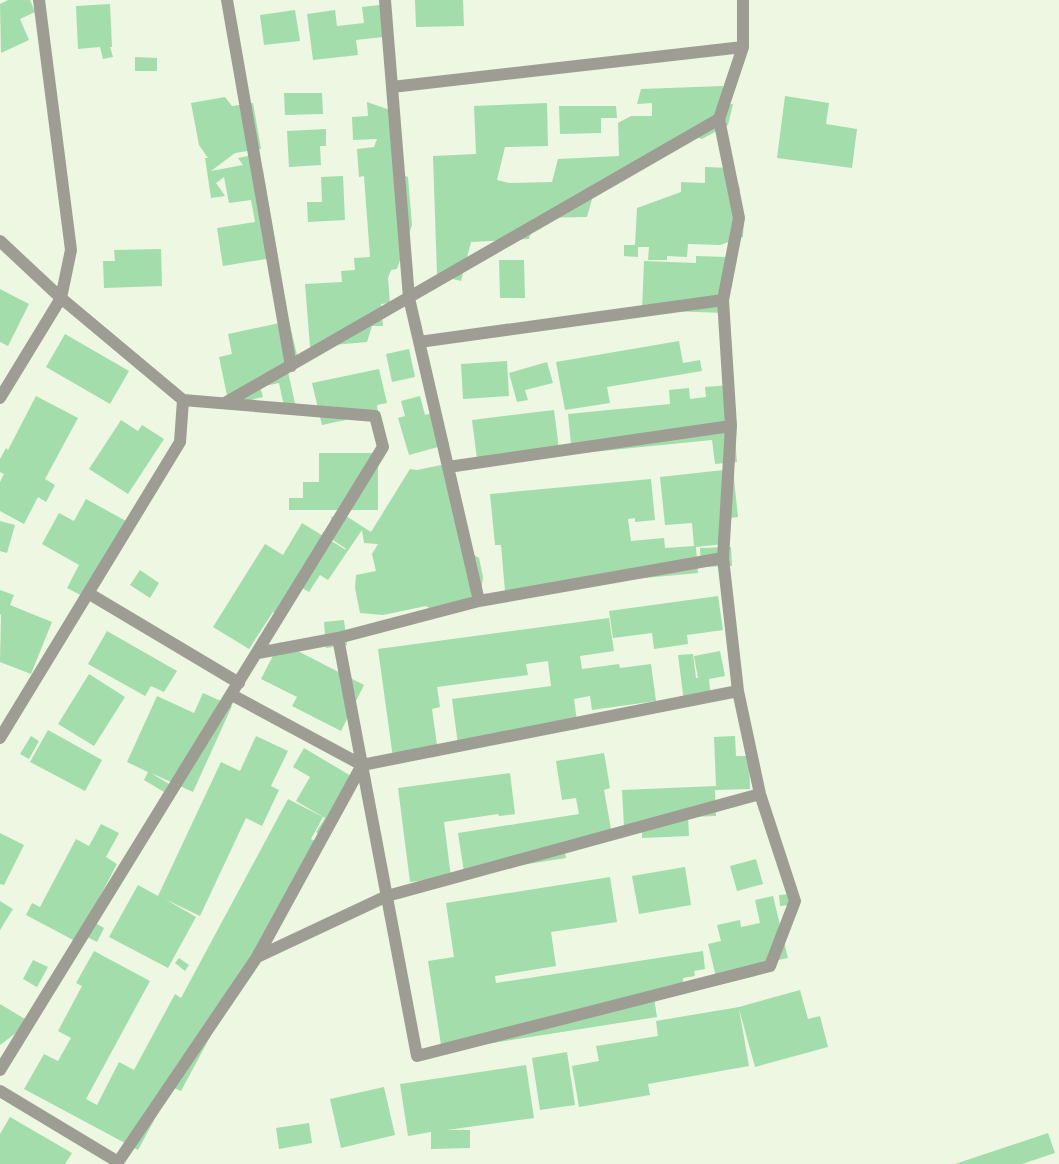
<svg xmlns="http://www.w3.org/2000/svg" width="1059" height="1164" font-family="'Alegreya Sans',sans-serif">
<rect width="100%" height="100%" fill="#eef7e2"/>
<path fill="#a3ddac" d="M8,0H30L35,12L20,19L29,40L1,53L0,4Z
M415,0H463L464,26L416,27Z
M110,4L112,47H110L113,57L103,59L100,47L78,49L76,6Z
M388,4L392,36L356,40L358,55L313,60L307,14L335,10L337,26L364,23L362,7Z
M295,10L300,41L264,45L260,15Z
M135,57L157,58V71H135Z
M723,86V105L733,104L728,125L702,139L686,135L594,192L587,217L534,218L529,239L471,242L461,281L437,275L433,156L476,154L474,106L547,103L548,146L505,147L497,180L509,183L552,182L558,159L619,156L618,123L631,116H652V103L637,104L641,89Z
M284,93H322L323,114L285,115Z
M785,96L829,103L826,124L857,129L852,168L777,158Z
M225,97L232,106L253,103L261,149L235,153L211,171L243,165L238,158L253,155L263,170L278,257L223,266L217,228L255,222L251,200L229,203L224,177L216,183L225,196L211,198L205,158H208L199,145L191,103Z
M367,102L393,111L403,175L408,177L412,225L397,269L391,270L388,278L390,303L381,304L383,326H372L367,342L310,347L305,284L342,282L341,271L355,270L354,258L370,257L364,176L359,177L357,149L374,147L377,139L353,140L352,117L368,116Z
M559,106H616L617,118H601V133L560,134Z
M326,129V146H320L321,165L289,167L287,131Z
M705,167L732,168L740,189L739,204L744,218L743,237L720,245L688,244L687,257L667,256V260H648L649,247H638V257L624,256V245H635L637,208L681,192V182L705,183Z
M343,176L345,220L308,222L307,202H322L321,177Z
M161,249L162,286L104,288L103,261H115L114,250Z
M696,256L726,257L724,313L642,310L644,261L696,263Z
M499,260H524L525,298H500Z
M0,289L29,304L8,346L0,342Z
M289,321L297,355L285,358L296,408L285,411L279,383L260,387L263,397L229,405L219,357L232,354L228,334Z
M65,334L129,371L110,404L46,367Z
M679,341L683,363L700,360L702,371L607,387L610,403L565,410L556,362Z
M409,349L415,377L392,382L386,354Z
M507,361L509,396L463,399L461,364Z
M547,362L553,383L525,390L528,400L517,402L509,373Z
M379,369L387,403L377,405L378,413L322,425L312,383Z
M730,385L737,462L715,464L712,440L572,454L568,414L670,404L669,390L689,388L690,399L706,397L705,387Z
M36,396L78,418L45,479L55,485L46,502L38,497L24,524L0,511V482L4,474L0,472V459L6,448L8,450Z
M420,396L425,415L439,411L449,444L409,455L398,418L405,416L401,401Z
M554,410L559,449L478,467L472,420Z
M121,420L138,431L142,425L164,439L128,494L89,469Z
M319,453H378V510H289V498H303V482H319Z
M451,463L471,553L479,558L483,577L481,592L437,613L426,606L383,615L360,613L355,588L356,575L376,571L372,554L378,544L364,543L362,530L328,580L320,575L309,592L302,588L283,619L273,612L249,649L213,627L265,544L283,555L302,523L346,550L345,548L322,533L334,530L331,517L343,514L371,532L410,469L417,470Z
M733,469L738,517L721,519L724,544L696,547L698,573L505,591L501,545H495L490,494L651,479L655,520L635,522V518L628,519L631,541L664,538L665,548L694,546L692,523L665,525L660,477Z
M86,499L126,521L84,597L67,588L79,565L42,544L59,513L74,521Z
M0,521L15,525L7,553L0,551Z
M731,547L732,566L701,567L700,548Z
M140,570L159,583L150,598L130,585Z
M0,590L14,595L10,605L52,622L31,674L0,662L1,615L0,614Z
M718,596L723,630L687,635L688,644L654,649L652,633L613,638L609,611Z
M609,618L614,651L580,656L582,669L619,664L620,668L651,664L656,701L592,710L590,696L574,699L578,729L458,745L452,699L551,686L548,661L526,664L528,675L437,687L440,707L432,709L438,752L393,758L378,649Z
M344,620L347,645L326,648L324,622Z
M107,631L177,671L164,692L151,686L145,696L88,664Z
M280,642L364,685L341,731L292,706L297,697L261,679Z
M720,651L725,676L709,679L711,699L684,702L678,655L693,654L696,678H698L694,656Z
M89,674L125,697L94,746L58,724Z
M203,693L232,706L193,792L151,773L169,784L164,792L144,780L148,772L127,762L157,696L194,713Z
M48,730L102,760L85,791L30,762Z
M31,736L39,741L29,759L20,754Z
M256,736L288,751L271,786L279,790L262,826L246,818L200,916L165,899L196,917L168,968L109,937L138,885L158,896L221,762L240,771Z
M735,736L736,756H749L750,789L715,790L716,816L688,817L689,836L642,838V826L624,827L622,790L716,786L714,737Z
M304,748L356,779L321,836L316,832L325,818L296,801L310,777L293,767Z
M604,753L610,788L604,790L612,835L563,843L566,858L509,867L464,872L458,833L579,814L576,798L562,800L556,761Z
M510,773L515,814L499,816L498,814L444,822L451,877L410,882L398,788Z
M288,799L323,817L311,839L321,844L272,922L181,1091L172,1087L138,1150L24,1089L44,1054L58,1061L71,1038L58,1031L82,986L76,983L94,951L150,981L86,1099L97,1105L119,1062L134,1070L175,994L181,998Z
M101,824L119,833L106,857L117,864L88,919L104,928L97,942L79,933L75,941L26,915L32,903L40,907L76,839L89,846Z
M0,833L24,845L4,885L0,884Z
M756,859L763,884L737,891L730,866Z
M685,867L691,905L639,914L632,876Z
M610,877L617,922L551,932L556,966L495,976L496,983L703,951L705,969L694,971L695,976L683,978L685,994L654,998L657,1017L442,1051L428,961L454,957L446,903Z
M791,894L792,905L780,906L779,895Z
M773,896L788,958L754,965L756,976L718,985L708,944L721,941L717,925L740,920L741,927L760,923L755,900Z
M0,901L13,909L0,930Z
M179,958L189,965L185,971L175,963Z
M33,960L48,967L37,987L23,979Z
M800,990L808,1019L820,1016L828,1047L755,1067L739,1009L749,1066L648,1084L650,1095L579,1107L572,1066L599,1061L596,1046L658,1036L656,1021L739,1007Z
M0,1004L25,1019L16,1033L0,1045Z
M567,1052L575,1105L540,1110L532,1058Z
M526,1065L534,1118L447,1130H470V1148L431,1149V1132L408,1136L400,1084Z
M384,1087L395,1135L341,1148L330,1099Z
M10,1117L72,1153L65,1164H0V1134Z
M309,1123L312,1143L279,1149L276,1128Z
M1048,1133L1055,1153L1022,1164H955Z"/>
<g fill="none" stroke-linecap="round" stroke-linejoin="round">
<path stroke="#9e9d94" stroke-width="12" d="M227,0L291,366
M385,0L409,298L479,601
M392,87L743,47
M0,241L61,298L183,400L180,442L0,738
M419,342L723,300
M0,398L61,298L71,250L39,0
M225,403L719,119
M448,467L731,426
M88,593L239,683
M338,638L417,1056L770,966L795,901L760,794L738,691L723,558L731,426L723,300L739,218L719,119L743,47V0
M258,653L338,638L479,601L723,558
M232,695L362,765L738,691
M257,957L387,896L760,794
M0,1070L383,447L375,416L183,400
M0,1091L118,1162L257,957L362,765"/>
</g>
</svg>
